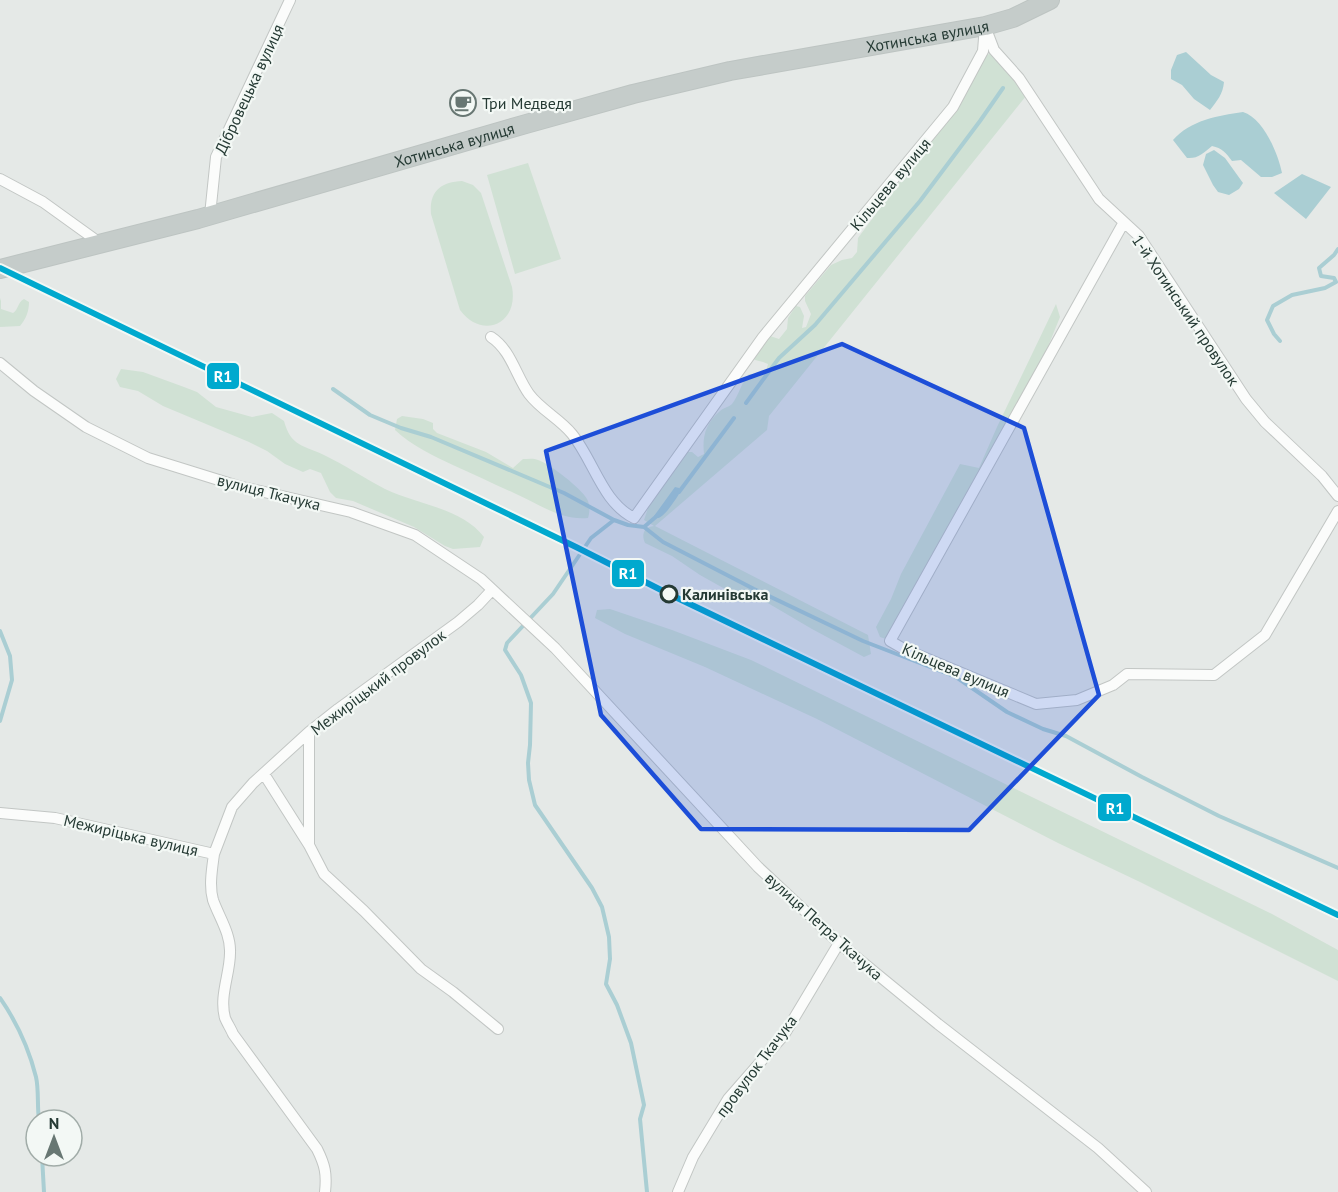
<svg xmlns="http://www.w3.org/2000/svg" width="1338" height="1192" font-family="'PT Sans',sans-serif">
<rect width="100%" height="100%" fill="#e5e9e7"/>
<path fill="#d0e1d4" d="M992,52L1026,96L769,416L767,430L655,526L868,635L871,654L864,657L812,629L766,602L725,589L700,575L672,556L645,543C641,534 644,527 654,526L644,520L649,505L687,452H692L698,457L704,454C702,436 706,423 720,411C723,408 729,407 732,404C739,395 741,383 749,374L762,375L767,368L768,364L763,362L755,360L752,357L767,335L779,339L787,329L788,318L796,306L800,307L804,316L802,328L806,327L811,314L805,301V296L831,265L842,260L852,258L857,252L858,238L955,107L983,58Z
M528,163L561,259L515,274L487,175Z
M462,181L473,185L481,193L512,287C519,324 482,340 460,310L431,214C429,191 441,182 462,181Z
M0,298L1,301V309L13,313C19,309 17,303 24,299L29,302C29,311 26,319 20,326L0,327Z
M1056,304L1060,317L1045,354L886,639L880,637L876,627L891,599L901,574L960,464L979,468L997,427Z
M121,369L143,372L184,387L197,392L216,407L252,417L272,413L284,421C291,447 304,445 324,455C345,465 364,478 385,489C416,504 462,508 484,537L480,547L453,549L445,546L414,527L353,501L336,498L330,492L321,473L310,469L303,472L285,464L267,451L249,442L163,406L138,391L120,387L116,379Z
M402,416L423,419L433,423V429L437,433L486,452L513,468L523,459C528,459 534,458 538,460C550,464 581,488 587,499C590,504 590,512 588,518C561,521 537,503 514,493C494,484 475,475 455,466C434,456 412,446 395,430L397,419Z
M610,609L672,630L751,660L1272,914L1338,950V981L1140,882L1058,843L817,719L705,667L625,634L595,618L597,610Z"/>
<path fill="#aaced3" d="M1186,52L1211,75L1224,82C1223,94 1217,101 1210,110L1194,99L1182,85L1171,79V70L1177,55Z
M1243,112C1263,118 1278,153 1282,173L1272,177H1261L1241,160L1232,161C1226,153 1222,148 1212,146C1203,153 1198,159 1187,158L1173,140C1191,120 1217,116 1243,112Z
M1214,150L1225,158L1243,183L1239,189L1229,195L1218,192L1213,185L1203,165L1206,154Z
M1302,174L1331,187L1306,219L1274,193Z
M675,487L679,488L681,491C677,497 665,517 658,518C657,518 655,517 654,516Z"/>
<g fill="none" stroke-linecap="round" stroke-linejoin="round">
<path stroke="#aaced3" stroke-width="4" d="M1280,341L1274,334L1267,320L1273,306L1292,295L1325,288L1336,282L1334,278L1321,276L1319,268L1334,255L1338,249
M333,389L370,415L401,428L431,437L564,493L614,520
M746,403L779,358L815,325L920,201L980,121L1003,88
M679,492L734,418
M644,527L663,542L754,589L863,641L956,677L1007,712L1043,729L1066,736L1142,777L1219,816L1338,868
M0,631L10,656L12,680L0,721
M0,998C16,1021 29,1049 36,1077C39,1090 37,1106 39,1120
M42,1156L44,1192
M647,1192L640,1119L644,1105L631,1043L617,1005L606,984L610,959L609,937L602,907L592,888L535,805L529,780L528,763L530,745L531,703L521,675L505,650L507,643L553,594L591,538L614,520L628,525L644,527L658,515"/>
<defs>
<path id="minor" d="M986,29L994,50L1019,78L1099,199L1139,236L1246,399L1265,422L1322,476L1338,496
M0,179L43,202L93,238L99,245
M210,215L216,157L290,0
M1124,222L890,641L904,649L1036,704L1077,700L1113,685L1127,674L1214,675L1265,635L1338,511
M491,337C511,350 516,376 529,394C541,410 560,419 572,434C594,461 602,502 634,518L763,337L953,107L983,51L985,26
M0,363L34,391L86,427L148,458L238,486L351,512L415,535L481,579L555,648L758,867L839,943L938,1024L1098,1148L1146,1192
M264,774L309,845L324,874L364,911L421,969L453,992L498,1029
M0,813L55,818L214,854C212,869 209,886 213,900C219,917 231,934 230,953C230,974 219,996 225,1018C227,1023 231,1029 233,1034L317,1149C325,1165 327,1174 325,1192
M309,845V732
M214,854L232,807L253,783L309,732L338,709L458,622L478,605L492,590
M678,1192L693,1157L728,1099L784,1035L839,943"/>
<g id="trunk">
<path id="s1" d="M0,269L198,219L526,124L633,94L730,71L985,26L1013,18L1050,0"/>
</g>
</defs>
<use href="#minor" stroke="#c2c6c4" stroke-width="12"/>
<use href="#trunk" stroke="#bdc4c2" stroke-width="20"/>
<use href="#minor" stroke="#fbfcfb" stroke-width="10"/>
<use href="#trunk" stroke="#c5ccca" stroke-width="18"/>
<defs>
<path id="rail-1" d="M0,268L576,547L669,594L1338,915"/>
</defs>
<use href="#rail-1" stroke="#f3f8f5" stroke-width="10"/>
<use href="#rail-1" stroke="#00a9ce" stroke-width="6"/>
</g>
<path fill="#1d4ed8" fill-opacity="0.2" stroke="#1d4ed8" stroke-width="4.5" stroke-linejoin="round" d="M842,344L1024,428L1099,695L969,830L701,829L601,715L546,451Z"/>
<defs>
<symbol id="cafe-ring" viewBox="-11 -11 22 22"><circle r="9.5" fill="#f3f8f5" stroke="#687773" stroke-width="1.5"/><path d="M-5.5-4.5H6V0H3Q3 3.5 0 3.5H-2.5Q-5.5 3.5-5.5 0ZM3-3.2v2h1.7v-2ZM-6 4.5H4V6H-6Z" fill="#687773"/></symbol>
</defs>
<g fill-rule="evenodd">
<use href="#cafe-ring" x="448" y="88" width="30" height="30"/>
</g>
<circle fill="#f3f8f5" stroke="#253a34" stroke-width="3" cx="669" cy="594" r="8"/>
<g text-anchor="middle" stroke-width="4.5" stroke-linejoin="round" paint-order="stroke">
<g font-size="16" fill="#253a34" stroke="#f3f8f5">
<text dy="6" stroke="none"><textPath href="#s1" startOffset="957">Хотинська вулиця</textPath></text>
<text transform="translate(249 89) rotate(-65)" y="6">Дібровецька вулиця</text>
<text dy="6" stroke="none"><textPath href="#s1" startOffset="471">Хотинська вулиця</textPath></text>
<text transform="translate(890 184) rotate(-50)" y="6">Кільцева вулиця</text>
<text transform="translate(1186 310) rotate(56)" y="6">1-й Хотинський провулок</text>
<text transform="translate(269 492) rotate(14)" y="6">вулиця Ткачука</text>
<text transform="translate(956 670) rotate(23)" y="6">Кільцева вулиця</text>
<text transform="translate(378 682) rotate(-37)" y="6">Межиріцький провулок</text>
<text transform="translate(131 835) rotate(13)" y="6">Межиріцька вулиця</text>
<text transform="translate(824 926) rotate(42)" y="6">вулиця Петра Ткачука</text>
<text transform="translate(756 1066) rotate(-53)" y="6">провулок Ткачука</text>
</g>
<g font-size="16" fill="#253a34" stroke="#f3f8f5" text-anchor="start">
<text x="482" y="109">Три Медведя</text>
</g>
<g font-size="16" font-weight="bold" fill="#253a34" stroke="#f3f8f5" text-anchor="start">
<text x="682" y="600">Калинівська</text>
</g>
</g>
<g stroke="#f3f8f5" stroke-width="2">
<rect x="206" y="362" width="34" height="28" rx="6" fill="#00a9ce"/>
<rect x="611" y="559" width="34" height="29" rx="6" fill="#00a9ce"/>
<rect x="1097" y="793" width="35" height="29" rx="6" fill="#00a9ce"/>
</g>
<g font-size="16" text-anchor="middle" font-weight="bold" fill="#fff">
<text x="223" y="382">R1</text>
<text x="628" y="579">R1</text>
<text x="1115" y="814">R1</text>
</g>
<g transform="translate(54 1138)"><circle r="28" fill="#f3f8f5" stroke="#a1aca8" stroke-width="1.5"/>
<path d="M0-4.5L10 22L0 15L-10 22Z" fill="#687773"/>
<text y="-9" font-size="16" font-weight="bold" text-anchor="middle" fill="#253a34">N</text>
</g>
</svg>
